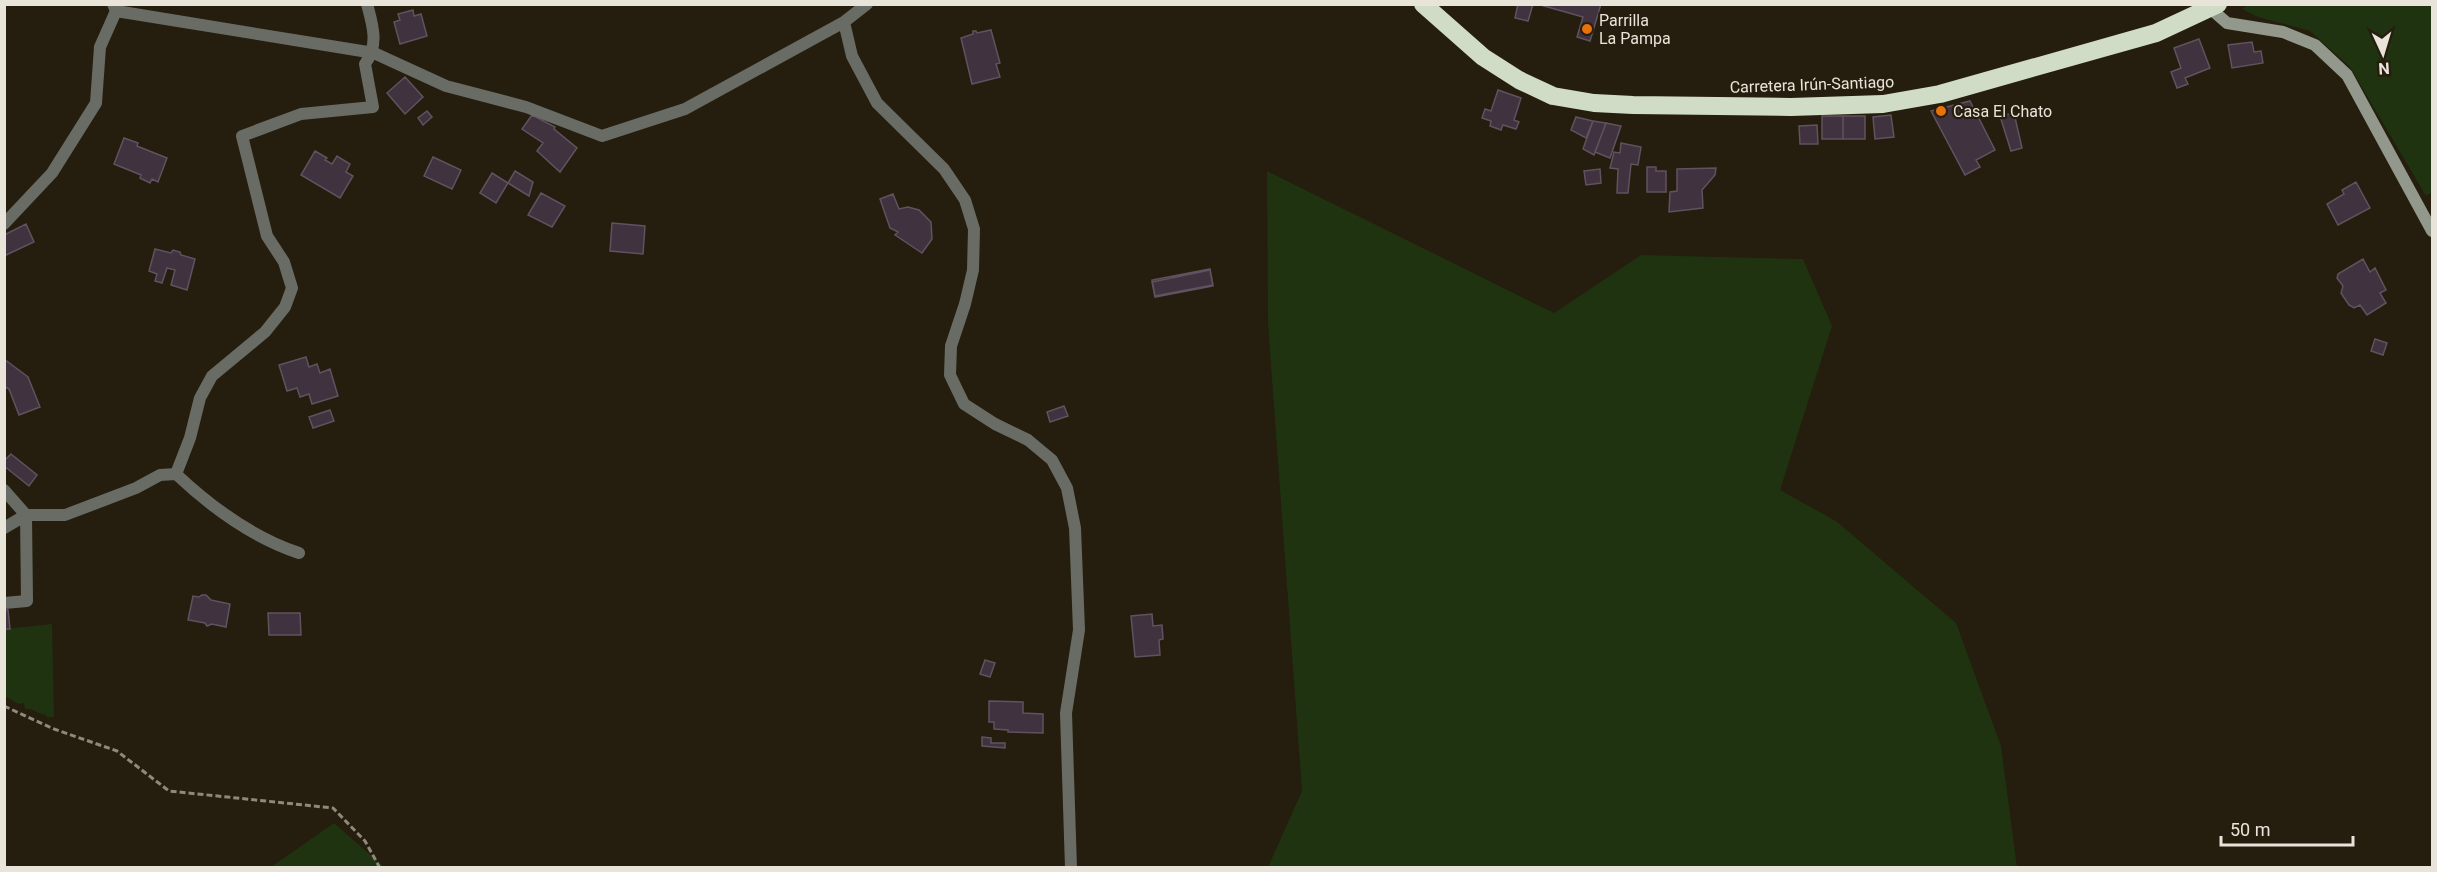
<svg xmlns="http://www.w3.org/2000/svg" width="2437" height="872" font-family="Roboto,sans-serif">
<rect width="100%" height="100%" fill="#251d0d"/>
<path fill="#1f3310" d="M2247,5H2432V192L2426,196L2350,67L2310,31L2258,17L2242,9Z
M1267,171L1554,313L1641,255L1803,259L1832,326L1780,490L1836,521L1956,623L2001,746L2017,867H1268L1302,791L1268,324Z
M52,624L54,717H47L46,715C38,714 34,708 25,709L24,703L18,704L5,696V629Z
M334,823L384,867H271Z"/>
<path fill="#41323f" stroke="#61525f" stroke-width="1.5" d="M1518,4H1533L1528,21L1515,18Z
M1537,4H1601L1590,41L1577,37L1583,17Z
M413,10L414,16L421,14L427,36L400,44L394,22L400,20L398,14Z
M991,30L1000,63L996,64L1000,77L972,84L961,38L973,34V31H976L977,33Z
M2199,39L2210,68L2185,78L2188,84L2177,88L2171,72L2181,68L2174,48Z
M2252,42L2254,52L2261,51L2263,63L2232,68L2228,45Z
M405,77L423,97L405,114L387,93Z
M1498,90L1521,98L1514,120L1519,122L1516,129L1503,125L1501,130L1490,126L1491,121L1482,118L1485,109L1491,111Z
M1970,101L1995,150L1976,160L1980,167L1965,175L1931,111Z
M427,111L432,117L423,125L418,118Z
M2014,113L2022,148L2011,151L2000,116Z
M532,115L555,127L554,129L577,148L560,172L537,151L543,143L522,129Z
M1891,115L1894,137L1875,139L1873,117Z
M1822,116H1843V139H1822Z
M1843,116H1865V139H1843Z
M1576,117L1593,121L1586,138L1571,130Z
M1593,121L1606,123L1594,155L1583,149Z
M1606,123L1621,126L1610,158L1595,152Z
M1817,125L1818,144H1800L1799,126Z
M124,138L138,143L137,146L167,158L158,182L152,179L150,183L140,178L141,175L114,164Z
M1621,143L1641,147L1638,165L1631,164L1628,193H1617L1618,169L1610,168L1614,152L1620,153Z
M315,151L327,158L325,160L332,164L337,156L350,164L346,172L353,176L340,198L301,175Z
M433,157L461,170L452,189L424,176Z
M1647,167H1656V171H1666V192H1647Z
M1716,168L1715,175L1702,190L1703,208L1669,212L1670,192L1677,191V169Z
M1600,169L1601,183L1586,185L1584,171Z
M515,171L533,182L529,196L508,183Z
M492,173L508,183L496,203L480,193Z
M2356,182L2370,208L2338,225L2327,204L2344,194L2342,190Z
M541,193L565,206L552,227L528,215Z
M893,194L899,209L908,207L919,210L931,222L932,239L922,253L895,235L898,232L890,228L880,199Z
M612,223L645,226L643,254L610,251Z
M26,224L34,242L4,256V235Z
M155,249L171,253L173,250L180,252L181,255L195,259L187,290L171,285L175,270L167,268L162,283L155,281L157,274L149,271Z
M2363,259L2370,272L2375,268L2386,290L2380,293L2386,303L2367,315L2360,305L2354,308L2349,305L2341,293L2343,286L2337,278L2338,274Z
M1210,269L1213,285L1155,296L1152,280Z
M1210,270L1213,286L1155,297L1152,282Z
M2375,339L2387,343L2383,355L2371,351Z
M306,357L309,367L317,364L320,373L330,369L338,396L312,404L309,394L300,397L297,388L287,391L279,365Z
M4,359L28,377L40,407L19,415L9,389L4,386Z
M1064,406L1068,416L1050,422L1047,412Z
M330,410L334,421L313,428L309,417Z
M11,454L37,475L29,486L4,466V461Z
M202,595H206L211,600L230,604L226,627L212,624L207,626L205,623L188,620L193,596L199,597Z
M4,610H8L10,629H4Z
M268,613H300L301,635H269Z
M1152,614L1153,626L1162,625L1163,639L1159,640L1160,655L1135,657L1131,616Z
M985,660L995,663L990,677L980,674Z
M989,701L1023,702V713L1043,714V733L1008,732V730L994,729V722H989Z
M982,737L991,738V743H1005V748L982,746Z"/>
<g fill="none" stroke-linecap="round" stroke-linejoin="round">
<path stroke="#8f897c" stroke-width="3" stroke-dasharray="6 3" stroke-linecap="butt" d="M4,706L54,729L117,751L169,791L333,808L365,841L380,868"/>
<path stroke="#686c64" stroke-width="12" d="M113,4L116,11L374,53L446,86L526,107L602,136L685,109L844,22L867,4
M844,22L852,56L877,103L944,169L965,200L974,229L973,270L965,304L951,346L950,375L964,404L995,424L1028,440L1052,460L1067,488L1075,528L1079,630L1066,713L1071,868
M4,224L52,173L96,103L100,47L116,11
M176,474L190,438L200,398L212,376L265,332L285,307L292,288L284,262L267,236L242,136L301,114L373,107L365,64C379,45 373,26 367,4
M4,490L26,515H65L136,488L160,475L176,474C210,506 254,538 299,553
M4,528L26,515L27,601L4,603"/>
<path stroke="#92998c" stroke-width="12" d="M2211,9L2227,23L2283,32L2315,45L2347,75L2432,231"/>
<path stroke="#d1dcc7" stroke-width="18" d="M1423,4L1483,57L1519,80L1553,96L1594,103L1633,105L1791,107L1883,104L1940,94L2156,33L2218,4"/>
</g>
<g fill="#e8710a" stroke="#251d0d" stroke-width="2">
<circle cx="1587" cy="29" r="6"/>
<circle cx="1941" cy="111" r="6"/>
</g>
<g text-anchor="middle" stroke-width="4.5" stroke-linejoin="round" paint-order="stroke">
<g font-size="16" fill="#e9e4d9" stroke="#251d0d" text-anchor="start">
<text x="1599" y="26">Parrilla<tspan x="1599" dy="18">La Pampa</tspan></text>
<text x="1953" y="117">Casa El Chato</text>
</g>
<g font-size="16" fill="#e9e4d9" stroke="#251d0d">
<text transform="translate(1812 84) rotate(-2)" y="6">Carretera Irún-Santiago</text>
</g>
</g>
<rect width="2437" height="872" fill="none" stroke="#e9e4d9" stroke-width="12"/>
<g transform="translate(2383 54) rotate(176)" stroke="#251d0d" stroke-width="4.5" paint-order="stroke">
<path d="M0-4.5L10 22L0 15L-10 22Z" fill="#e9e4d9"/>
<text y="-9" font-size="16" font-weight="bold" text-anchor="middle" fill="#e9e4d9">N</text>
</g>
<path d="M2221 836v9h132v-9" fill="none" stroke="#e9e4d9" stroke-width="3"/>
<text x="2230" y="836" font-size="18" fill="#e9e4d9" stroke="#251d0d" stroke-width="4.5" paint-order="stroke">50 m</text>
</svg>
